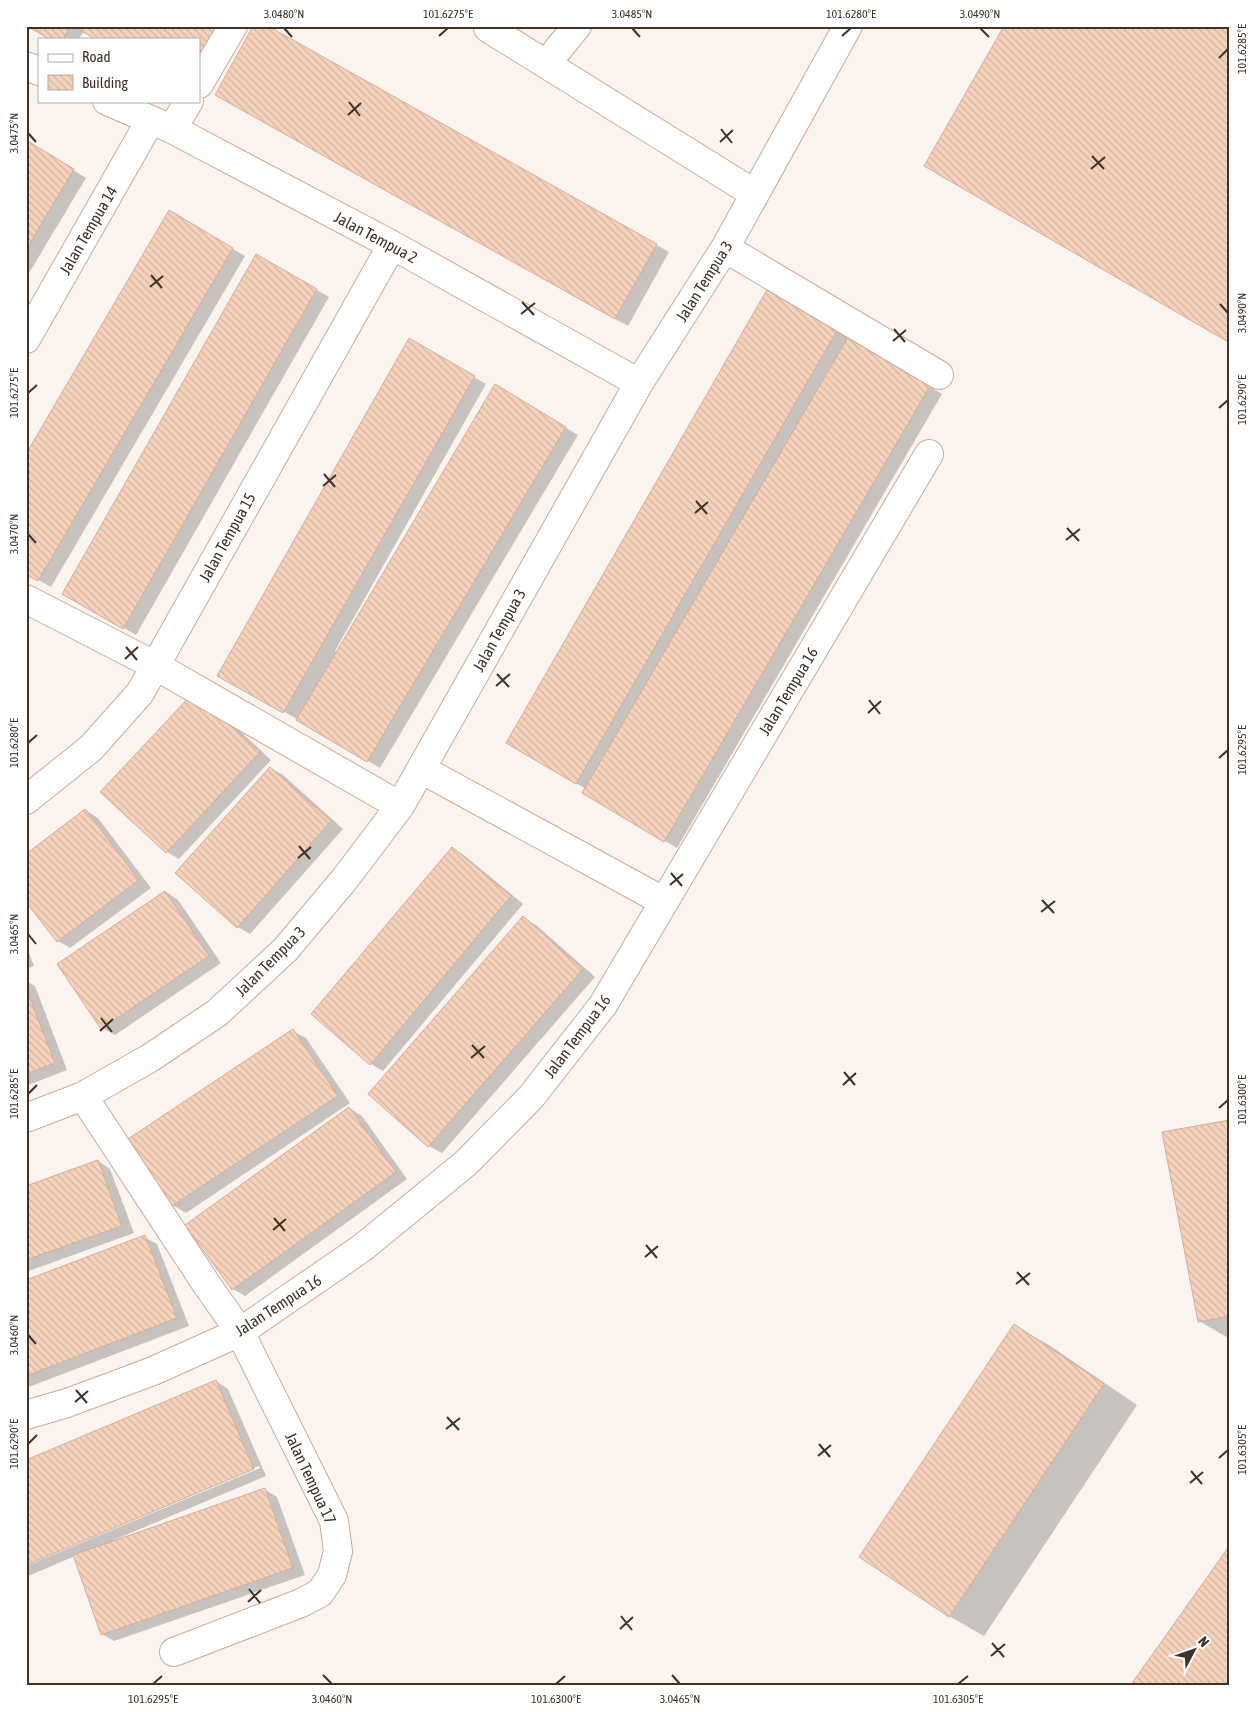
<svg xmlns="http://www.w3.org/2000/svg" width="1256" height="1712" font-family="'Asap Condensed',sans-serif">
<defs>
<pattern id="building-back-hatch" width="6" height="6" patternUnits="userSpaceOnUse" patternTransform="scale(1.25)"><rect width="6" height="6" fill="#f5d2bc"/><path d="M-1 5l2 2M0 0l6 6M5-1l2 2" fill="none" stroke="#d3b5a2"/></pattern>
</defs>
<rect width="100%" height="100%" fill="#faf3ee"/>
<path fill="#0003" d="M30,26H240L199,97V39L84,31L79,39H51Z
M265,26L669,252L628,326L216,95Z
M26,141L86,178L26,278Z
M170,212L245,256L51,587L26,573Z
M257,256L329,297L136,635L64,593Z
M768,289L850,337L849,339L942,394L677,848L584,793L586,789L507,743Z
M410,340L486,384L335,651L337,653L508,393L578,435L380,768L297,719L219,675Z
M26,609L32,612L26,623Z
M207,700L271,760L179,859L167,852Z
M270,768L283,775L343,829L250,934L238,927Z
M85,810L98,818L151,888L70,948L58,941Z
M453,848L465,856L523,904L383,1071L371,1064Z
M166,892L178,900L221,963L115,1035L102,1028Z
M523,918L536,925L595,977L442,1153L429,1146L370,1094Z
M26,945L34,966L26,969Z
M26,981L35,986L67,1070L26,1086Z
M293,1031L306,1038L350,1103L186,1213L173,1205L130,1140Z
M349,1108L362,1116L407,1179L245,1296L233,1289Z
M1230,1121V1339L1199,1321Z
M98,1161L110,1169L134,1233L26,1272V1187Z
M144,1237L157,1244L189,1326L26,1388V1282Z
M1014,1326L1049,1345L1137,1405L984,1636L949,1616Z
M216,1381L228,1389L266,1476L114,1540L115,1542L264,1489L277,1497L305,1575L114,1641L102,1634L75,1556L26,1577V1566L260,1468L259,1466L26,1563Z"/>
<path fill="url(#building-back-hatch)" stroke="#d1ae9a" d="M27,26H70L63,39H49Z
M73,26H223L199,70V39H95Z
M253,26H268L657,244L615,319L215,95Z
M1004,26H1230V343L924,166Z
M26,140L74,169L26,250Z
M169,210L233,248L38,581L26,575V454Z
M256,254L317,289L123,629L62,594Z
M768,288L838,329L576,784L506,743Z
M848,337L930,386L664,842L582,793Z
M409,338L475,376L283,713L217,676Z
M495,384L566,427L367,762L296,720Z
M194,692L260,752L166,853L100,792Z
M270,767L331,821L237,928L175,873Z
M85,809L139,880L57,942L26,902V854Z
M452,847L511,896L370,1065L311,1014Z
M165,891L209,956L101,1029L57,964Z
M523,916L583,969L428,1147L368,1094Z
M26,988L55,1063L26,1074Z
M293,1029L338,1096L172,1206L128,1139Z
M349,1107L396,1172L232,1290L185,1225Z
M1230,1120V1316L1198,1322L1162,1132Z
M98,1160L122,1226L26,1260V1186Z
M145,1235L177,1318L26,1376V1280Z
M1014,1324L1104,1384L949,1617L859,1557Z
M216,1380L254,1469L26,1565V1460Z
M265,1488L293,1568L101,1635L73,1555Z
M1230,1545V1686H1130Z"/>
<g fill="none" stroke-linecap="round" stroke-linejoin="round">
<defs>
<path id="minor" d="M488,28L755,194
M546,64L577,26
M26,66L39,71
M199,84L233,26
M107,101L172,129L392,245L639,383
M172,129L189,101
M725,248L939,375
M26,339L150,121
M26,599L156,666L400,806
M421,769L663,901
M26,800L91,748L140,693L392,245
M83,1096L207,1285L240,1332L334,1521L338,1551L332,1575L320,1593L301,1603L174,1652
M26,1118L83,1096L150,1058L217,1013L285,950L344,880L400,806L639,383L725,248L848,26
M26,1415L67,1403L153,1371L240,1332L362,1248L466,1163L531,1097L603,1005L929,454"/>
</defs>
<use href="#minor" stroke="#cdab96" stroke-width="30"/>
<use href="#minor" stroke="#fff" stroke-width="28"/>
</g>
<path fill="none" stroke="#3f3229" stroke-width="2" d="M284,28L292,37M632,28L640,37M980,28L989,37M439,36L448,28M842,36L851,28M1219,58L1228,49M349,102L360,116M348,115L361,103M721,129L732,143M28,133L36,142M720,142L733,130M1092,156L1104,169M1091,169L1105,157M151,275L162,288M150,287L163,276M522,302L534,315M1220,304L1228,313M521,314L535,303M894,329L905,342M893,341L906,330M28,393L37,385M1219,408L1228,400M324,474L335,487M323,486L336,475M696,501L707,514M695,513L708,502M1067,528L1079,541M28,534L36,543M1066,540L1080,529M126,647L137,660M125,659L138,647M497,674L509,687M496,686L510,674M869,700L880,714M868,713L881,701M28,743L37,735M1219,758L1228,750M299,846L310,859M298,858L311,847M671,873L682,886M670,885L683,874M1042,900L1054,913M1041,912L1055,901M28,934L36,944M101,1018L112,1032M100,1031L113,1019M472,1045L484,1058M471,1058L485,1046M844,1072L855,1085M843,1085L856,1073M28,1094L37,1085M1219,1108L1228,1100M274,1218L285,1231M273,1230L286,1219M646,1245L657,1258M645,1257L658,1246M1017,1272L1029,1285M1016,1284L1030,1273M28,1335L36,1344M76,1390L87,1403M75,1402L88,1391M447,1417L459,1430M446,1429L460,1418M28,1444L37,1435M819,1444L830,1457M818,1456L831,1445M1219,1458L1228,1450M1191,1471L1202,1484M1190,1483L1203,1472M249,1589L260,1603M248,1602L261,1590M621,1616L632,1630M620,1629L633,1617M992,1643L1004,1657M991,1656L1005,1644M323,1675L332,1684M672,1675L680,1684M153,1684L162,1676M556,1684L565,1676M958,1684L968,1676"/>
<g text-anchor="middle" stroke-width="4.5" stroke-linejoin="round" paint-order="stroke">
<g font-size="16" fill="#3f3229" stroke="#fff">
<text transform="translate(88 230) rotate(-60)" y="6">Jalan Tempua 14</text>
<text transform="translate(376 237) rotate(28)" y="6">Jalan Tempua 2</text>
<text transform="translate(704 281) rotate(-58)" y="6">Jalan Tempua 3</text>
<text transform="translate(227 537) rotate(-61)" y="6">Jalan Tempua 15</text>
<text transform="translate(499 630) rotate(-61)" y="6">Jalan Tempua 3</text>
<text transform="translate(788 691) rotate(-59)" y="6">Jalan Tempua 16</text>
<text transform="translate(270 961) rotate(-45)" y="6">Jalan Tempua 3</text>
<text transform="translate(577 1036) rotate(-53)" y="6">Jalan Tempua 16</text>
<text transform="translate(278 1305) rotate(-33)" y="6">Jalan Tempua 16</text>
<text transform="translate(311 1478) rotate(65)" y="6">Jalan Tempua 17</text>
</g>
</g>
<rect width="1256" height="1712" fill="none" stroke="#ffffff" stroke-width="55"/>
<rect x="38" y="38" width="162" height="65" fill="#ffffff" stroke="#b2ada9"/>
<rect x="48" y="54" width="25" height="8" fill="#ffffff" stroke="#b2ada9"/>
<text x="82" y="62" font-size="15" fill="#3f3229">Road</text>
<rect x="48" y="75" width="25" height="15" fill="url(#building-back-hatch)" stroke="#b2ada9"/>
<text x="82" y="88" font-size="15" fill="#3f3229">Building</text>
<g transform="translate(1194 1650) rotate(49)" stroke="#ffffff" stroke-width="4" paint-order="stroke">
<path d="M0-4L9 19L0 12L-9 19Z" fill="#3f3229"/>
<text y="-8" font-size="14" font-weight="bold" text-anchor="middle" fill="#3f3229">N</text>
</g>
<rect x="28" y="28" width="1200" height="1656" fill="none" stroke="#3f3229" stroke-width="2"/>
<g font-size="12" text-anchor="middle" fill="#3f3229">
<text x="284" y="18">3.0480°N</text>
<text x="448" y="18">101.6275°E</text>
<text x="632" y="18">3.0485°N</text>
<text x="851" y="18">101.6280°E</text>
<text x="980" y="18">3.0490°N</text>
<text transform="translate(1242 49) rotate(-90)" y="4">101.6285°E</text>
<text transform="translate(14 133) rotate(-90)" y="4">3.0475°N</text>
<text transform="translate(1242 313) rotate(-90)" y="4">3.0490°N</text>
<text transform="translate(14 393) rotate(-90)" y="4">101.6275°E</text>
<text transform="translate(1242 400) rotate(-90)" y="4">101.6290°E</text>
<text transform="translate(14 534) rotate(-90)" y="4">3.0470°N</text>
<text transform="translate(14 743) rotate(-90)" y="4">101.6280°E</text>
<text transform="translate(1242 750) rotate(-90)" y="4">101.6295°E</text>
<text transform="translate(14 934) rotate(-90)" y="4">3.0465°N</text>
<text transform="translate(14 1094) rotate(-90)" y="4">101.6285°E</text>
<text transform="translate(1242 1100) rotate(-90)" y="4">101.6300°E</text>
<text transform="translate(14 1335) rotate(-90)" y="4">3.0460°N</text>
<text transform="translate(14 1444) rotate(-90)" y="4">101.6290°E</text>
<text transform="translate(1242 1450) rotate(-90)" y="4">101.6305°E</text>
<text x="153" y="1703">101.6295°E</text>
<text x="332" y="1703">3.0460°N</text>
<text x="556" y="1703">101.6300°E</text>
<text x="680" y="1703">3.0465°N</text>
<text x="958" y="1703">101.6305°E</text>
</g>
</svg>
